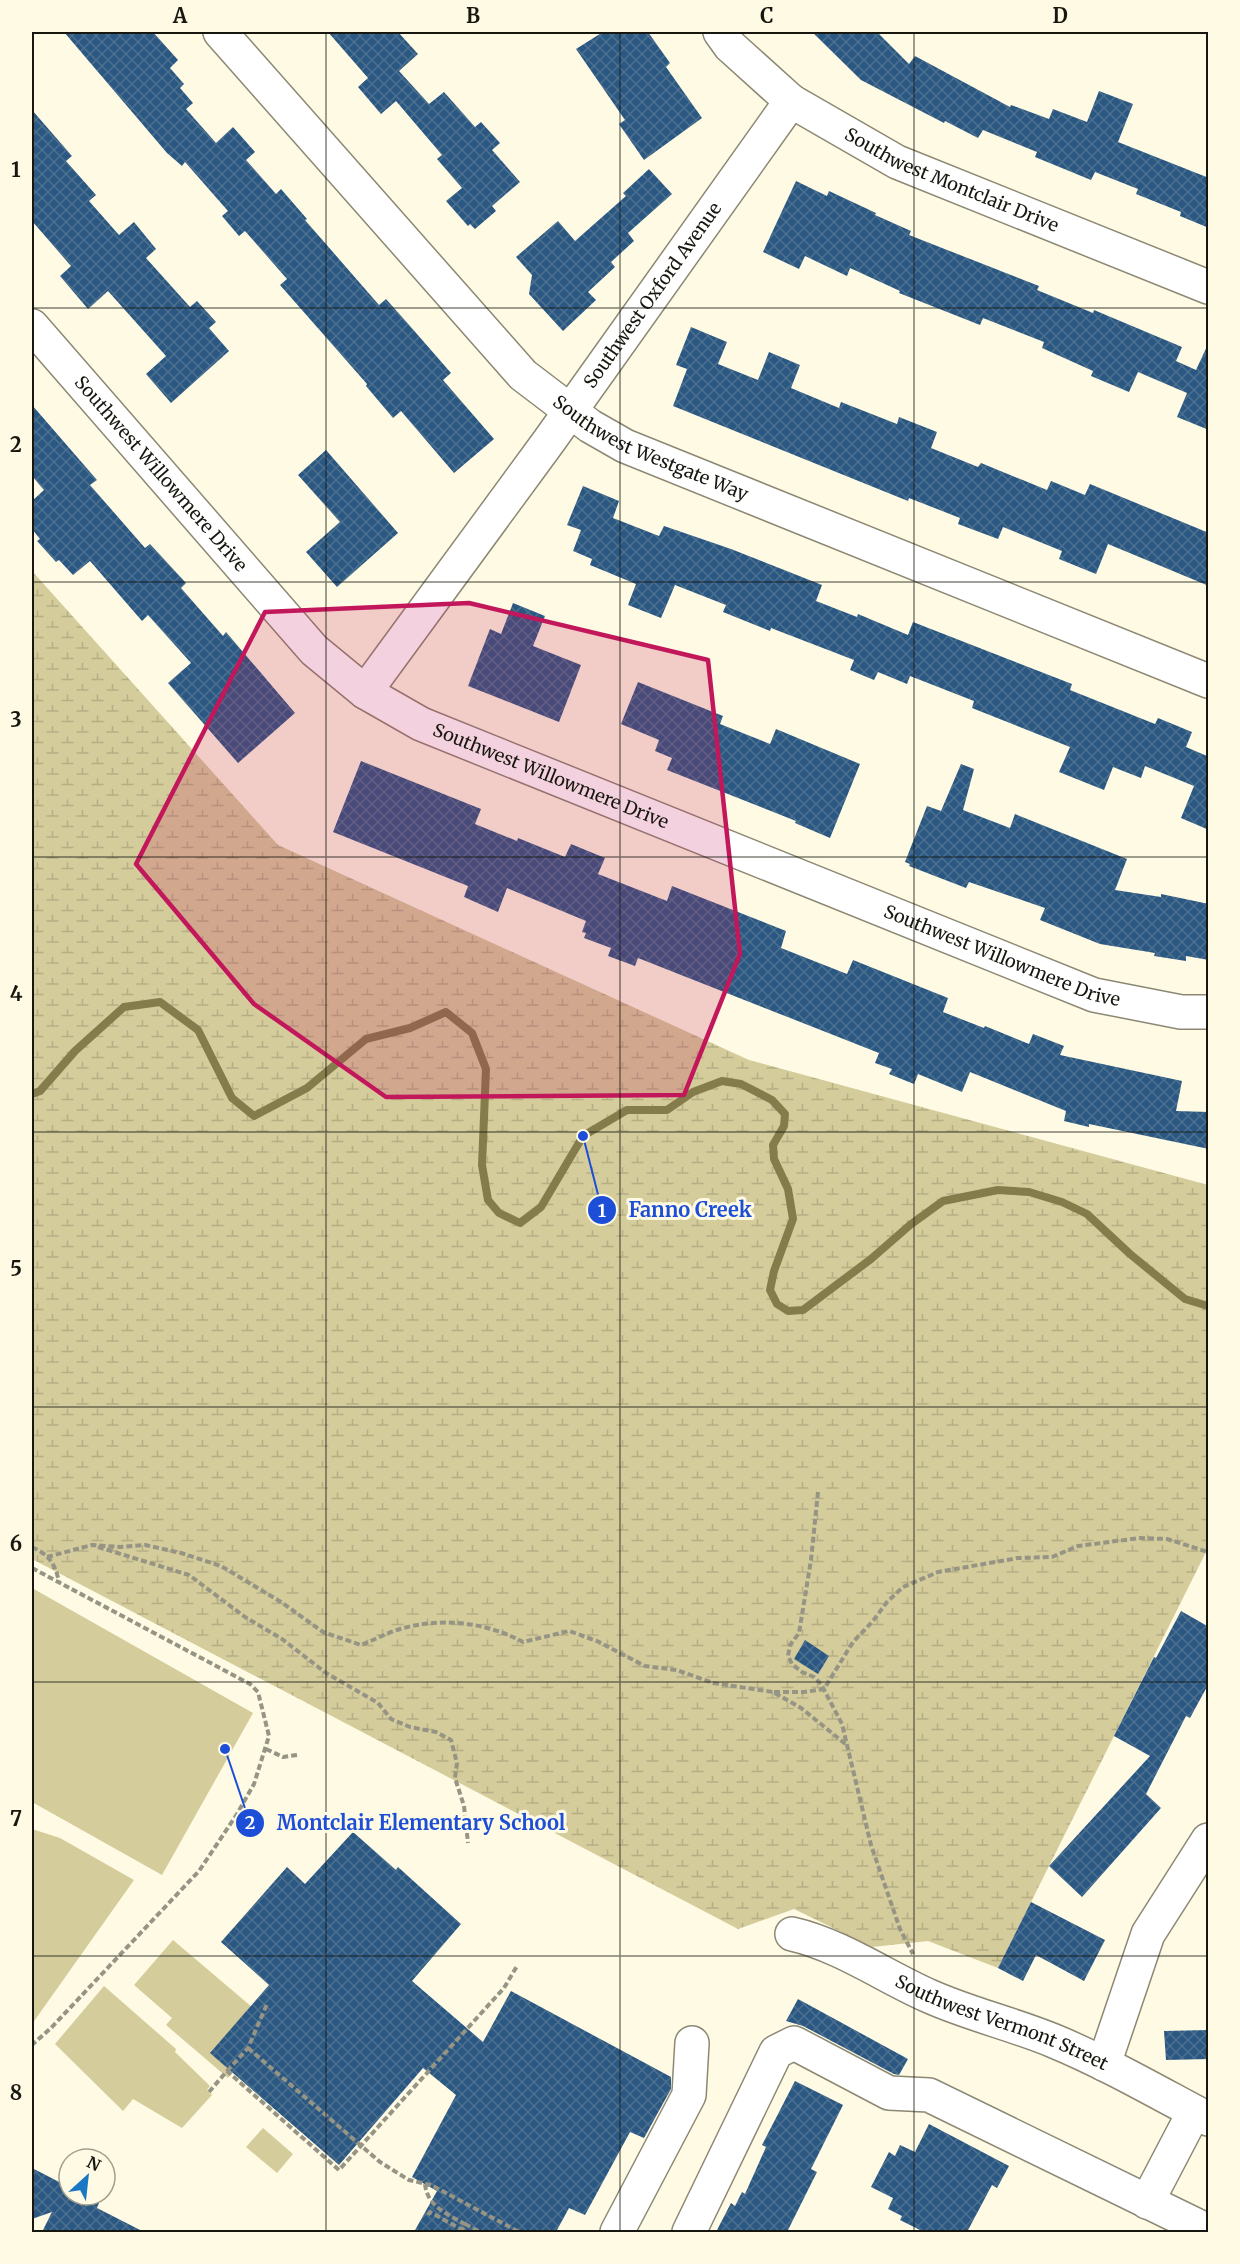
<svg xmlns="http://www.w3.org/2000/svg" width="1240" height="2264" font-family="Merriweather,serif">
<defs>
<pattern id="wetland-marsh" width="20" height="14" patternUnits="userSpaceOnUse" patternTransform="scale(1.5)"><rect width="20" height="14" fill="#d5cc9c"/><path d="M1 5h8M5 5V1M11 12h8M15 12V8" fill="none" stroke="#b6ae85"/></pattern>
<pattern id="building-cross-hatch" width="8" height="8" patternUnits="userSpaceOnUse" patternTransform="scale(1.5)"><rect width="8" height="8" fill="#2a5882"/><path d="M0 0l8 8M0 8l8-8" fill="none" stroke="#4e708f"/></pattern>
</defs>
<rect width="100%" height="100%" fill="#fefae3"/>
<path fill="#d5cc9c" d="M32,1588L253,1713L162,1875L32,1802Z
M32,1829L60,1838L134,1880L32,2024Z
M173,1940L273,2025L228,2078L166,2025L172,2018L134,1985Z
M104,1986L176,2049L175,2052L210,2086L207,2090L212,2095L182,2128L133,2099L123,2111L55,2044Z
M263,2128L293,2154L277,2173L246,2147Z"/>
<path fill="url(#wetland-marsh)" d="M32,571L278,845L749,1060L1208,1185V1548L998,1968L928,1941L872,1947L794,1909L738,1929L32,1559Z"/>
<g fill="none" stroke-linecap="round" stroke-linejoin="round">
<path stroke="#857c4c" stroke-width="8" d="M32,1094L40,1091L75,1051L124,1007L160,1002L198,1030L232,1098L254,1116L307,1088L366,1039L410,1028L446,1012L472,1033L486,1069L482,1165L488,1200L499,1213L520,1223L541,1207L583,1136L627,1110H667L693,1092L722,1081L741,1084L772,1100L785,1114L784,1126L773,1145L774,1159L788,1189L793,1219L774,1271L770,1290L777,1304L788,1311L803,1310L871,1259L910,1225L943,1201L998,1190L1029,1192L1062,1202L1087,1214L1130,1254L1185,1299L1208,1306"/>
</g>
<path fill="url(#building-cross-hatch)" d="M64,32H153L178,60L170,68L184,84L180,88L193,103L186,109L216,143L233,127L255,152L246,160L276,194L281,189L307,219L305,220L379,305L386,299L410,326L451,373L443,380L494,439L454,473L401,411L393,418L366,386L367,384L280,285L287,279L245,231L239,236L222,216L228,211L185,162L182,166L167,153Z
M328,32H398L418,54L399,71L429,104L444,92L475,127L481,122L500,143L492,150L520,182L492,206L496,211L475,229L470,224L468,226L446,201L462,188L437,159L442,155L396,101L381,114L358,87L368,78Z
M603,32H648L670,63L666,67L702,118L644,160L619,124L625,120L576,49Z
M812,32H877L909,64L915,56L1010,107L1011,105L1049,119L1053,109L1087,122L1099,91L1133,104L1118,142L1209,178V228L1180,216L1181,212L1136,194L1138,189L1095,172L1091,180L1035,157L1037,152L983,130L978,138L945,121L944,123L861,80Z
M32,110L72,156L66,161L96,195L89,201L119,235L134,222L156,249L146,258L190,307L197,301L216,322L209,328L229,351L171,403L146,374L166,356L108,291L88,309L60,276L71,266L32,221Z
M649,169L672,194L628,233L634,241L611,262L615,267L588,292L596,300L563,331L529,294L532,275L516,257L558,221L575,241L626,196L623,193Z
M796,181L827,196L829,191L876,213L875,215L911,231L909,235L1039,286L1037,290L1093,313L1094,310L1182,347L1176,361L1196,370L1209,342V430L1177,417L1187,393L1138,372L1129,392L1091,376L1093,371L1042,348L1044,342L983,318L980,325L899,293L900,291L850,268L847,276L805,256L799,269L763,252Z
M691,327L727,342L718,364L758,380L769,352L800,365L791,388L839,408L841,402L897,424L899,417L937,432L931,448L978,467L981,463L1047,490L1051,481L1085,495L1090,484L1209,533V586L1108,544L1096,574L1059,559L1062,551L1003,527L998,539L958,524L960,518L909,498L908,501L673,406L687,369L676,365Z
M32,405L97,480L90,485L145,548L150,544L186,583L181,588L223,636L226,632L295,713L238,763L168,683L191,663L148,615L142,621L90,561L73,575L59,560L56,562L37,541L40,539L32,529V501L44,490L32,476Z
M326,450L398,533L337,587L306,552L340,522L298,475Z
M583,486L619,501L613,518L659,536L664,526L731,549L822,585L816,601L857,617L858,614L908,635L913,622L1072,684L1070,690L1155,724L1158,718L1192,732L1186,747L1207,756L1209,753V830L1181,818L1194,786L1145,766L1141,778L1113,767L1104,790L1059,772L1070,747L972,708L974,701L910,676L907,684L878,672L874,680L850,670L854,660L771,628L770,631L723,612L726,605L675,585L661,618L628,605L636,584L590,565L592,559L573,551L581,530L567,525Z
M513,603L545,616L533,646L581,665L559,722L468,686L490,629L501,634Z
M638,682L723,716L720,724L770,744L776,729L860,764L830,838L795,823L796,821L667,770L672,758L655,751L659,740L621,724Z
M361,761L481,809L475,824L517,841L518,838L565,857L571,844L605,858L598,874L667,901L672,886L786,931L781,948L847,974L853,960L948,998L943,1012L984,1028L985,1026L1029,1044L1033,1034L1064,1046L1060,1055L1182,1081L1176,1111L1209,1112V1149L1089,1124V1127L1064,1121L1066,1111L970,1072L962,1092L918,1074L914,1084L889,1074L892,1069L875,1063L879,1053L638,958L635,966L608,956L611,948L584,938L586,933L582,932L586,921L507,888L498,912L464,897L468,886L333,832Z
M961,764L974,769L963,810L1010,828L1015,814L1127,859L1115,890L1161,897V894L1209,904V960L1186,956V961L1154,956L1155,953L1100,944L1040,920L1045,908L969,882L966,888L909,866L910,864L905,862L927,806L941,811Z
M1181,1611L1209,1627V1683L1190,1718L1186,1716L1146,1794L1161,1808L1082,1897L1049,1866L1150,1756L1114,1736L1154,1657L1156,1658Z
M805,1640L829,1656L818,1674L794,1659Z
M353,1832L396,1870L398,1867L461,1924L412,1981L483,2042L511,1991L671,2077V2089L644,2138L630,2132L585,2215L569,2208L556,2232H414L437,2191L412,2177L456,2095L423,2068L339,2165L210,2053L269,1985L221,1942L287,1867L305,1884Z
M1031,1902L1105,1940L1084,1981L1036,1955L1023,1981L998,1968Z
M798,1999L908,2059L899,2075L894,2074L803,2026L786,2021Z
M1209,2030V2059L1166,2060L1164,2031Z
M795,2081L843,2105L811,2169L817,2172L787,2232H716L731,2203L735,2206L742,2192L745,2194L766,2147L762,2145Z
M929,2124L1009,2166L997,2188L992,2185L967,2232H924L900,2220L902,2216L888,2209L893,2198L871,2187L889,2152L895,2156L900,2145L915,2152Z
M32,2168L69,2187V2195H84L99,2203L97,2208L144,2232H42L52,2212L32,2219Z"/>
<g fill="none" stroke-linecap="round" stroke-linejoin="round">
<defs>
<g id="minor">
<path id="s1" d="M220,32L523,375L590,426L625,446L1208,681"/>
<path id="s2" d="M720,32L730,46L791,101L897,162L1208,287"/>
<path id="s3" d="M32,326L314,650L365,692L421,724L1094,995L1181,1012H1208"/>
<path id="s4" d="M365,692L549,441L791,101"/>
<path id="s5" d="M792,1934C840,1945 884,1976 929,1996C969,2014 1013,2024 1054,2041C1107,2063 1157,2092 1208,2119"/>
<path d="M1104,2064L1148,1934L1208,1840"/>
<path d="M1147,2202L1194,2112"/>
<path d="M617,2232L689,2095L692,2043"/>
<path d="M689,2232L776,2052L794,2043L889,2093L929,2095L1208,2231"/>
</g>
</defs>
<use href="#minor" stroke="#8c8874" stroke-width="36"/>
<path stroke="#969484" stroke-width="4" stroke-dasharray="6 3" stroke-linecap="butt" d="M818,1492L811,1560L799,1633L790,1645L788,1656L792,1664L802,1672L814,1677L821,1684L842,1724L871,1845L900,1929L913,1954
M32,1547C49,1555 55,1563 59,1582
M98,1547L189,1575L245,1617L282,1639L326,1673L378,1703L391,1719L410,1727L436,1732L451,1740L457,1763L455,1778L464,1806L468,1843
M47,1557L92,1545L120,1547L145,1545L181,1553L221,1566L281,1602L323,1632L361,1645C374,1640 387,1633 400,1629C441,1617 486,1622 523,1642L569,1631L597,1641L645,1666L677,1670L713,1683L773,1692L801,1708L848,1746
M32,1568L250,1684L258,1692L269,1736L254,1784L237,1814L199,1871L51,2028L32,2045
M774,1692H804L824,1689L853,1642L873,1621L887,1602L903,1587L938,1572L1018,1558L1052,1557L1078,1546L1140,1538L1167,1539L1208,1552
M266,1749L283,1757L297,1755
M248,2048L380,2162L409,2180L431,2185L519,2232
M227,2071L248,2048L267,2004
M209,2092L227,2071L339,2170L504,1988L517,1966
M425,2184C427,2206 447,2214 465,2224L462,2230
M428,2215L430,2212L466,2232
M465,2224L480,2232"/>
<use href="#minor" stroke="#fff" stroke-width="33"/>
</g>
<path fill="#c2185b" fill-opacity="0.2" stroke="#c2185b" stroke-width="4.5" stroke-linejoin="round" d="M469,603L708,660L740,954L684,1095L386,1097L254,1004L136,864L265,612Z"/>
<path fill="none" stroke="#18170f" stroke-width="1.5" stroke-opacity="0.55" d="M326,32V2232M620,32V2232M914,32V2232M32,308H1208M32,582H1208M32,857H1208M32,1132H1208M32,1407H1208M32,1682H1208M32,1956H1208"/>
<g text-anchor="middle" stroke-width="6" stroke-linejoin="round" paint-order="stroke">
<g font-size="18" fill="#18170f" stroke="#fefae3">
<text dy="6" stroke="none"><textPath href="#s2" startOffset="279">Southwest Montclair Drive</textPath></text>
<text dy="6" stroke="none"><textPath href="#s4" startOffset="490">Southwest Oxford Avenue</textPath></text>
<text dy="6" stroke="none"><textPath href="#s1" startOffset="606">Southwest Westgate Way</textPath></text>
<text dy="6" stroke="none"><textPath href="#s3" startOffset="196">Southwest Willowmere Drive</textPath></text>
<text dy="6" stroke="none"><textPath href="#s3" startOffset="700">Southwest Willowmere Drive</textPath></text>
<text dy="6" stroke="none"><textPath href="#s3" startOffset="1186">Southwest Willowmere Drive</textPath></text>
<text dy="6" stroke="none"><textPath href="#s5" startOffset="228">Southwest Vermont Street</textPath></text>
</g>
</g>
<path fill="none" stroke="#1d4ed8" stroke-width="2" d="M583 1136L602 1210M225 1749L250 1823"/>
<g fill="#1d4ed8" stroke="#fefae3" stroke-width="2">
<circle cx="583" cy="1136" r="6"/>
<circle cx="225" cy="1749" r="6"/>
<circle cx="602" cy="1210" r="15"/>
<circle cx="250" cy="1823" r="15"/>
</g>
<g font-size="18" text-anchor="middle" font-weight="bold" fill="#fff">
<text x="602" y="1217">1</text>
<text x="250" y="1829">2</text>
</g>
<g font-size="20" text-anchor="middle" font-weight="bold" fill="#1d4ed8" stroke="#fefae3" stroke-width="6" stroke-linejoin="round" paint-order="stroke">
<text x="690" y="1217">Fanno Creek</text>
<text x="421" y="1830">Montclair Elementary School</text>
</g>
<rect width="1240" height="2264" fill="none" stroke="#fefae3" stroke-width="66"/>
<g transform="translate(87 2177) rotate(27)"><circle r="28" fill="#fefae3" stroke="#a29f8e" stroke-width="1.5"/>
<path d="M0-4.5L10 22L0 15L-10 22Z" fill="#1977c3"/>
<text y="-9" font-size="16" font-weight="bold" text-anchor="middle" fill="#18170f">N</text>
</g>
<rect x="33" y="33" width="1174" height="2198" fill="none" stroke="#18170f" stroke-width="2"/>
<g font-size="20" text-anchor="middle" font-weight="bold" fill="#18170f">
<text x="180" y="23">A</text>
<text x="473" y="23">B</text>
<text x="767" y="23">C</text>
<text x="1060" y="23">D</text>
<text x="16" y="177">1</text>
<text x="16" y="452">2</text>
<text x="16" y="727">3</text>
<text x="16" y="1001">4</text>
<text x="16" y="1276">5</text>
<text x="16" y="1551">6</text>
<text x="16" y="1826">7</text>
<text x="16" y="2100">8</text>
</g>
</svg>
